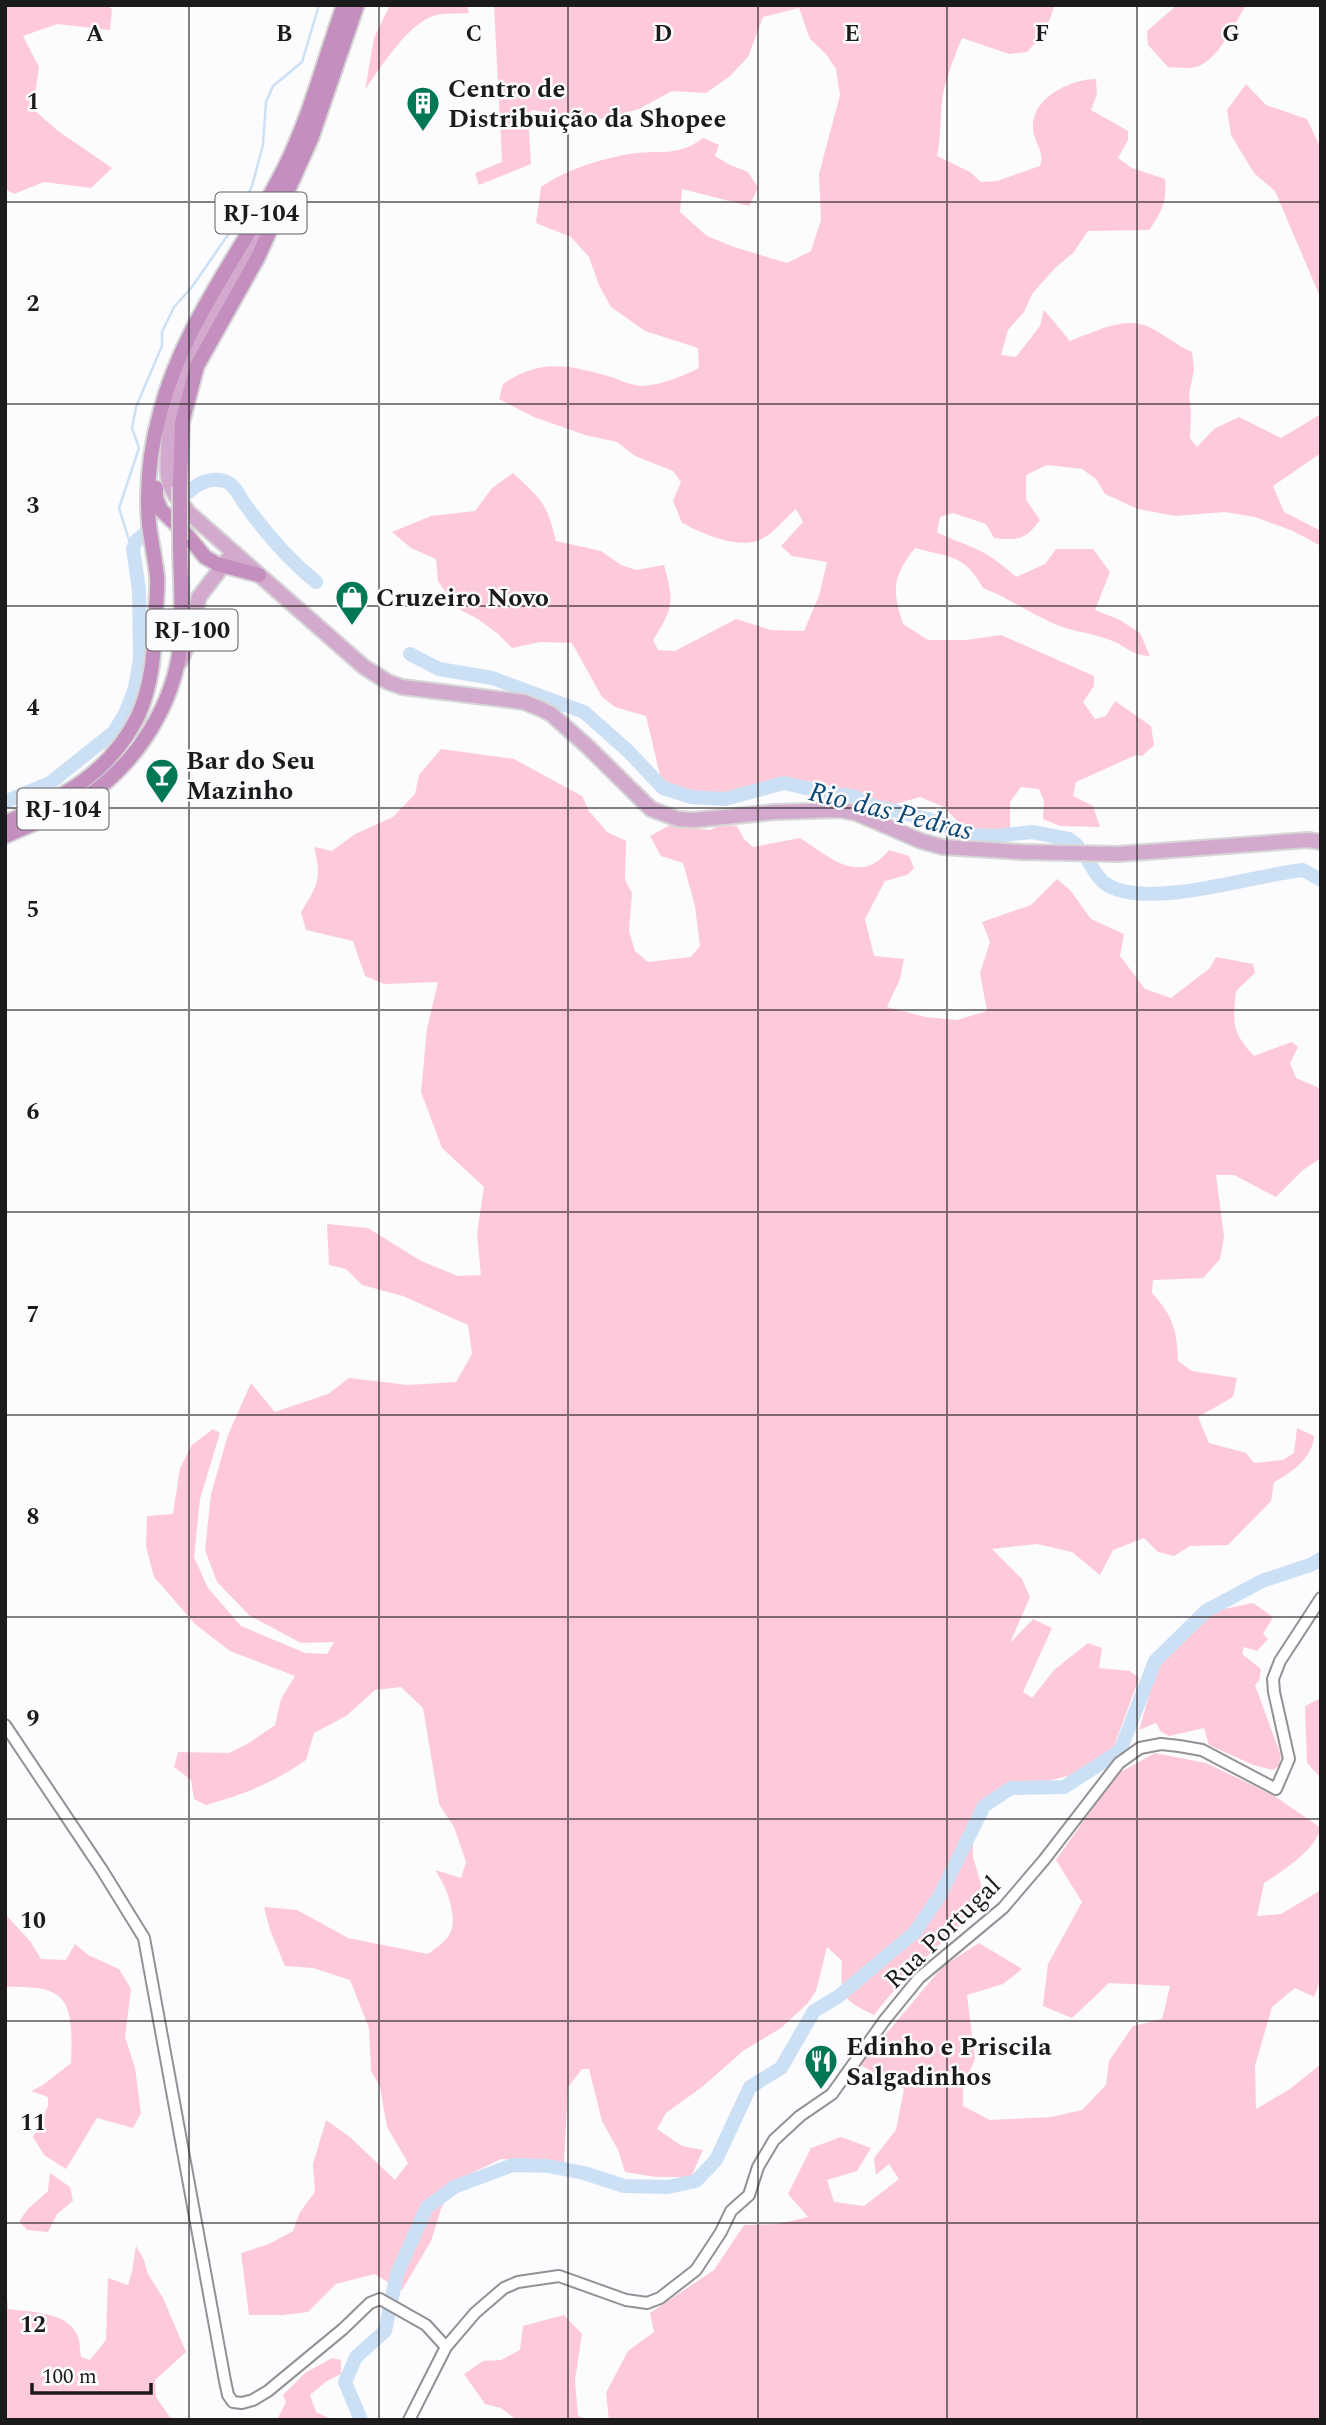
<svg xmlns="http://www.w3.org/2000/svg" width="1326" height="2425" font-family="Spectral,serif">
<rect width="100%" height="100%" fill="#fcfbfe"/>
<path fill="#fecad9" d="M6,5H106L112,9L110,30L57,24L23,36L39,67L33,109L58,131L112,168L91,188L44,182L14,194L5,189Z
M390,5H464L467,6L469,13C458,14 446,13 436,15C409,22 380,68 365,90L374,38Z
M494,5H1055L1045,32L1027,52L1009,54L962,38C954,58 945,79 942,101C940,119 941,137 937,156L970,172L981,182L997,181L1040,166C1045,151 1034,143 1033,129C1030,99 1070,79 1096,79L1097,94L1091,110L1128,131V140L1118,158L1132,168L1165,179C1167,201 1162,212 1149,230L1088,231L1073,253L1055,268L1032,294L1024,312L1008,330L1001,355L1016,357L1040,326L1044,310L1070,341C1092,333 1125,315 1149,327C1164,334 1176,345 1192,352L1194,370L1189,394L1191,413L1190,438L1197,447L1214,429L1239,417L1281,438L1321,414V453L1273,486L1284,512L1321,531V546L1293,531L1255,517L1225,512L1175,516L1138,509L1105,494L1096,479L1082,469L1047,465L1026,475V500L1040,520C1024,541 1019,540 994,538L986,524L953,513L940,517L937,532C949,539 962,542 974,548C990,555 1003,565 1016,577L1045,564L1056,549H1093L1110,572L1095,610L1120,620L1140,633L1150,656C1130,655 1127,646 1110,640C1093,633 1074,632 1057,625C1031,614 1009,598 983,588C964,554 951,558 915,548C892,577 892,590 903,624L928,640H966L1001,635L1094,676V686L1083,702L1095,719L1106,716L1115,701L1151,726L1154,745L1142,756L1136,755L1076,782L1073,796L1093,806L1100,827L1060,826L1043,819L1044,801L1039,789L1021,787L1010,802V829L986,831L961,825L944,807L920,797L892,805L836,787L797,779L725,799L691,797L663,788L646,716L615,707L602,697L572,643L540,642L512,648L498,634L478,619L457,608L438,581L436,559L411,548L392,532L431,516L475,511L492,488L513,473C541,499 547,503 556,541L601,551L621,565L636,570L664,565C674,602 674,607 653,640L658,650L675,651L736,619L771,630L804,631L819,596L827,562L792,556L781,546L803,522L796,509C784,519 772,536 757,541C735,548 701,533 682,523L673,501L681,482L673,471L635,456L617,442L585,435L534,417L499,399L503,384C541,358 569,365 611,377C620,380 633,386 642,386C661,385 683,376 699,368L698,348L645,331L611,307L599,285L589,257L571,237L536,223L541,187C565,170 600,159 629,154C659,149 677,158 703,138L719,145L715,156L730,165L748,172L758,188L749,206L682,189L680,212L707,236L734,247L787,263L811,251L821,220L819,174L840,95L836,69L826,54L810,39L799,8L763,17L748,57L730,76L706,93L672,91L639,109L601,119L531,110L529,132L531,164L479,185L475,173L502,162Z
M1177,5H1246C1235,23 1218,61 1196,67C1188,69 1176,67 1168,67L1148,45L1147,31Z
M1246,84L1266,105L1307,119L1321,149V299L1275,191L1254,173L1231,135L1227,110Z
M441,749L514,759L582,796L589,811L607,832L626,841L625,880L632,893L629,931L635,951L648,962L691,957L700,946L695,906L683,863L661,856L650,836L670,825L710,830L721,825L737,826L744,839L753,847L800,838C828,856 860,887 889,850L909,856L914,868L907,875L885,881L865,919L874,956L904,959L900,979L887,1007L926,1017L957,1020L987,1011L980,973L990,942L982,922L1031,905L1057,879L1070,890L1091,919L1124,934L1120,956L1145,989L1171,998L1210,968L1216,957L1253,964L1255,973L1236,991C1233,1024 1231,1031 1254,1056L1292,1042L1298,1047L1290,1063L1296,1078L1317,1087L1321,1091V1158L1303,1170L1276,1197L1234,1175H1216L1224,1237L1220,1259L1203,1278L1153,1280L1152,1293C1173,1316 1177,1330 1178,1361L1192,1371L1237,1378L1233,1397L1198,1417L1209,1443L1246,1453L1254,1463L1283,1460L1294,1453L1297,1428L1314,1436C1313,1457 1292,1473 1274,1482L1271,1501L1228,1545L1190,1546L1174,1556L1158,1552L1144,1538L1113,1550L1100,1575L1072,1552L1037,1544L992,1549L1022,1579L1030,1597L1010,1643L1033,1619L1052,1628L1023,1692L1032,1698L1054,1670L1088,1643L1102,1648L1099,1668L1130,1671L1139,1678L1113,1749L1071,1775L1044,1782H1011L984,1800L973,1819V1857L986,1901C947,1938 906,1973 874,2015C842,1999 840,1998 842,1961L827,1947L816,1991L807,2004L781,2028L743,2051L702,2087L666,2113L657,2129L682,2146L703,2150L691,2177H656L625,2172L618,2150L602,2121L589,2069H582L568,2087L564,2162L501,2159L455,2181L441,2209L431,2241L402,2290L374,2274L336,2284L308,2312L283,2315H249L241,2253L269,2244L293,2231L300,2212L315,2192L313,2164L326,2120L351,2138L395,2180L408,2163L387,2127L380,2087L371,2071L369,2028L350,1980L313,1968L285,1966L270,1930L264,1907L297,1910L348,1938L428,1954C434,1949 441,1945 446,1939C462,1923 446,1885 435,1870L461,1878L466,1862L454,1827L439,1804L423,1708L401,1687L375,1690L346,1716L314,1733L306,1760C272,1783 246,1794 206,1805L194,1799L191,1780L174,1767L178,1752L229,1753L249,1743L275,1725L281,1699L295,1676L230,1651L195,1624L154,1577L146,1547L147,1516L173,1514L180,1468L192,1445L213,1429L220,1433L200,1499L194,1557L208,1588L241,1626L305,1653L327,1654L334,1642L301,1643L250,1616L217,1582L205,1550L211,1494L228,1435L251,1383L275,1412L328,1394L349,1378L408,1385L456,1382L472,1354L468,1325L403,1296L362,1285L346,1269L329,1265L327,1224L368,1228L421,1261L458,1276L481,1275L477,1234L484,1187L442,1148L421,1092L427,1029L438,982L384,984L365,976L353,941L306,930L301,912C318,885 322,879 314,847L332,851L355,834L393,817L415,794L419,775Z
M1253,1603L1273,1617L1263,1634L1268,1639L1257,1651L1244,1647L1242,1654L1261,1669L1259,1681L1255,1685L1281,1756L1279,1766L1273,1770L1253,1765L1209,1745L1204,1728L1169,1736L1161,1732L1156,1723L1139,1730L1158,1664L1202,1620L1219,1610Z
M1321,1698V1778L1307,1763L1305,1706Z
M1155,1753L1206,1763L1273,1795L1321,1828C1315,1850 1283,1871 1264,1883L1257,1916L1281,1914L1321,1890V1978L1314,1997L1295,1988L1272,2007L1255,2066L1256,2109L1290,2089L1321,2064V2420H609L606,2393L628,2351L654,2332L650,2313L714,2270L744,2225L778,2224L808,2217L788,2194L811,2148L841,2137L871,2148L857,2171L827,2180L834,2202L864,2206L899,2179L889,2164L876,2175L874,2158L896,2130L904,2089L860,2065L943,1966L979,1943L1022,1969L1003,1984L967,1995L975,2059L963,2087V2106L990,2120L1051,2117L1082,2110L1106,2085L1109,2061L1133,2026L1162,2019L1170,1986L1109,1983L1072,2018L1043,2006L1048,1964L1082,1902L1056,1860L1117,1774Z
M5,1914L30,1941L41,1959L66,1960L75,1944L88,1955L119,1969L131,1989L125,2037L135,2068L141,2113L133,2128L97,2118L66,2169L44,2155L33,2137L48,2106V2097L31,2091L43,2085L71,2063C73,2003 71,1984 5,1987Z
M50,2173L70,2187L73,2201L57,2214L48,2232L27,2230L19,2221L28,2209L48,2191Z
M136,2246L144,2260L148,2274L163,2298L186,2352L155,2380L156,2397L172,2420H5V2276L8,2309C29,2312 67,2311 77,2335C80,2341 80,2350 81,2357L90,2360L106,2340L108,2278L128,2285L132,2271Z
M564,2315L582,2334L575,2380L578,2416L591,2420H517L501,2408L485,2404L464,2374L483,2361L501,2360L520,2350L523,2326Z
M332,2358L341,2360V2374L327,2381L310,2395L316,2412L331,2419L346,2420H277L286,2402L283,2395L305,2373Z"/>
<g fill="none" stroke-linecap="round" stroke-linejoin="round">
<path stroke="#cce0f5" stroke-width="2.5" d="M133,553L119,508L139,448L132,428L136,407L162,346V332L174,307L192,287L232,229L252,186L263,145L266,102L273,86L302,62L319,5"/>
<path stroke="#cce0f5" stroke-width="14" d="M189,492C198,483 211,477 224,481C233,483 238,493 242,500C263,530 288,559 316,582
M410,654L439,669L492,678L584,712L628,751L663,788L691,797L725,799L784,783L832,794L853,796L874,806L928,819L973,835L995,836L1032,832L1069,839L1077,845
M7,801L50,783L114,732L125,714L135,688L140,659L139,590L133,549L136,541L144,534
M1086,857C1092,867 1098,880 1109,886C1153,909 1253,875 1303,870L1321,880
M361,2420L345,2382L356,2357L385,2331L397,2274L427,2207L454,2187L513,2165L548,2166L584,2173L624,2186L668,2187L696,2181L716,2160L750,2087L781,2068L814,2011L839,1996L915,1932L939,1897L984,1806L1011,1788L1064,1787L1120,1751L1155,1661L1206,1611L1262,1581L1310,1565L1321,1559"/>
<defs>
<path id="tertiary" d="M5,1725L102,1870L144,1938L225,2381L228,2395L233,2402L242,2403L253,2400L268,2391L343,2329L370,2303L380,2299L426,2325L446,2347
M409,2420L446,2347L475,2313L504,2288L518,2282L559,2276L626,2300L647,2303L660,2298L696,2270L721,2232L731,2211L749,2195L758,2167L774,2140L800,2116L832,2094L884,2021L919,1978L1003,1908L1044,1860L1119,1763L1140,1748L1161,1744L1179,1746L1202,1750L1276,1789L1289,1759L1274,1692L1273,1679L1280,1661L1321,1598"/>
<path id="primary" d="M268,224C223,292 171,364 168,449C168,459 166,471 169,481C172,493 181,503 189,513L364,667L388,682L402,687L524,702L541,709L551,714L587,746L651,809L678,819L694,820L775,812L840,810L856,813L921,841L943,847L1022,852L1118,854L1308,840L1321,842
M180,662L189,641L199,597L228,559"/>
<path id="trunk" d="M180,487L182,423L197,366L258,257L311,139L357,5
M156,488V498L161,510L187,535L205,557L217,564L259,575
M5,823C62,797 109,775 138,716C153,683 154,649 156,613C156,601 158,588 157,576C155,558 151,541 149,524C146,487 150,449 160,413C183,323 243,251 284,169C310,117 324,60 344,5
M5,836C37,822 72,809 100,787C145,751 178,694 181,636C183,604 180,572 180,540"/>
</defs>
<use href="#tertiary" stroke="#929195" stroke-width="14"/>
<use href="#primary" stroke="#d6d6d6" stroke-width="18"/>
<use href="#trunk" stroke="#d6d6d6" stroke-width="18"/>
<use href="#tertiary" stroke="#fff" stroke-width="10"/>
<use href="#primary" stroke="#d3aace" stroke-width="14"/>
<use href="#trunk" stroke="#c48ebe" stroke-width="14"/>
<defs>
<path id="trunk-bridge" d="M180,540V487"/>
</defs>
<use href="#trunk-bridge" stroke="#d6d6d6" stroke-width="18" stroke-linecap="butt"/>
<use href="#trunk-bridge" stroke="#c48ebe" stroke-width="14"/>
</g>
<path fill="none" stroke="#1b1a1c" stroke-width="2" stroke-opacity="0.55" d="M189,5V2420M379,5V2420M568,5V2420M758,5V2420M947,5V2420M1137,5V2420M5,202H1321M5,404H1321M5,606H1321M5,808H1321M5,1010H1321M5,1212H1321M5,1415H1321M5,1617H1321M5,1819H1321M5,2021H1321M5,2223H1321"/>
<defs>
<symbol id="building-pin" viewBox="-11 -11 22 30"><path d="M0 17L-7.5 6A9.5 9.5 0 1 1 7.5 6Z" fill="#007854" stroke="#fcfbfe"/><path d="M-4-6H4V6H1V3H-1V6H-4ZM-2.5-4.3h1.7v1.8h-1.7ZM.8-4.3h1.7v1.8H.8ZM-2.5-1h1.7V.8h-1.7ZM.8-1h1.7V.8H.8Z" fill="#fff"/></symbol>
<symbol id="shop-pin" viewBox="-11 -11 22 30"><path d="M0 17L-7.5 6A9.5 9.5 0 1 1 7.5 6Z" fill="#007854" stroke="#fcfbfe"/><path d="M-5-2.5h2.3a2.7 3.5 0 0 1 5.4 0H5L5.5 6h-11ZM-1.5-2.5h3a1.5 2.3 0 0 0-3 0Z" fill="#fff"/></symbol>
<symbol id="bar-pin" viewBox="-11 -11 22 30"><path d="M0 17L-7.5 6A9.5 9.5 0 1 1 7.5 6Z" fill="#007854" stroke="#fcfbfe"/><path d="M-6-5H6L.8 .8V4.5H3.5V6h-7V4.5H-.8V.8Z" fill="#fff"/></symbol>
<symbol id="restaurant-pin" viewBox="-11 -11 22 30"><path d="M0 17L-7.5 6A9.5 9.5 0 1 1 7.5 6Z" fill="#007854" stroke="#fcfbfe"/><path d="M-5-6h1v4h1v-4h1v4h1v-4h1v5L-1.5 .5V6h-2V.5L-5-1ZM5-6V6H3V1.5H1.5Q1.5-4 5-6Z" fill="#fff"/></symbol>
</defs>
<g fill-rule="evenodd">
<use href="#building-pin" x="404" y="84" width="38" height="52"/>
<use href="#shop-pin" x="333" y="578" width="38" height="52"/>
<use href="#bar-pin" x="143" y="756" width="38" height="52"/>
<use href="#restaurant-pin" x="802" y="2042" width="38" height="52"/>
</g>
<g text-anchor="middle" stroke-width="5" stroke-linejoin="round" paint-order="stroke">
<g fill="#fcfbfe" stroke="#5e5e60" stroke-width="2">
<rect x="215.5" y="192.5" width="91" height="41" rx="5"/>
<rect x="146.5" y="609.5" width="91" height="41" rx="5"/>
<rect x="17.5" y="788.5" width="91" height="41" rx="5"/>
</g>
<g font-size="24" font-weight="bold" fill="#1b1a1c">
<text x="261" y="221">RJ-104</text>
<text x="192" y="638">RJ-100</text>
<text x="63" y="817">RJ-104</text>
</g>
<g font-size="26" font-weight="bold" fill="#1b1a1c" stroke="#fcfbfe" text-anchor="start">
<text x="448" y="97">Centro de<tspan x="448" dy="30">Distribuição da Shopee</tspan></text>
<text x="376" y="606">Cruzeiro Novo</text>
<text x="186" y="769">Bar do Seu<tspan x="186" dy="30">Mazinho</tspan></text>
<text x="846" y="2055">Edinho e Priscila<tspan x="846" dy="30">Salgadinhos</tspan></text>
</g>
<g font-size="26" fill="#1b1a1c" stroke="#fcfbfe">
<text transform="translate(942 1932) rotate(-44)" y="9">Rua Portugal</text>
</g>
<g font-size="28" font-style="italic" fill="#0d4775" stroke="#fcfbfe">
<text transform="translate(891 810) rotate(14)" y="10">Rio das Pedras</text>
</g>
</g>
<g font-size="23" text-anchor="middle" font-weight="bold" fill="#1b1a1c" stroke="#fcfbfe" stroke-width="5" stroke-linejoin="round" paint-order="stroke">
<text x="95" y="41">A</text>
<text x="284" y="41">B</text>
<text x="474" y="41">C</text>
<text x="663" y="41">D</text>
<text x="852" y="41">E</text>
<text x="1042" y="41">F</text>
<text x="1231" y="41">G</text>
<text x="33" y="109">1</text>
<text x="33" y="311">2</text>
<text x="33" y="513">3</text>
<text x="33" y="715">4</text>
<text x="33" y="917">5</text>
<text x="33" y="1119">6</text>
<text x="33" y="1322">7</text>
<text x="33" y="1524">8</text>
<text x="33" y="1726">9</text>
<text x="33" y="1928">10</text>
<text x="33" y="2130">11</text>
<text x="33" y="2332">12</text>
</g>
<rect width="1326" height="2425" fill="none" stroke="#1b1a1c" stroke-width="14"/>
<path d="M32 2383v10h119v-10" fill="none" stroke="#1b1a1c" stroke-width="3.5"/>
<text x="42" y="2383" font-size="21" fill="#1b1a1c" stroke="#fcfbfe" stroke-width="5" paint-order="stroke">100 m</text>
</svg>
